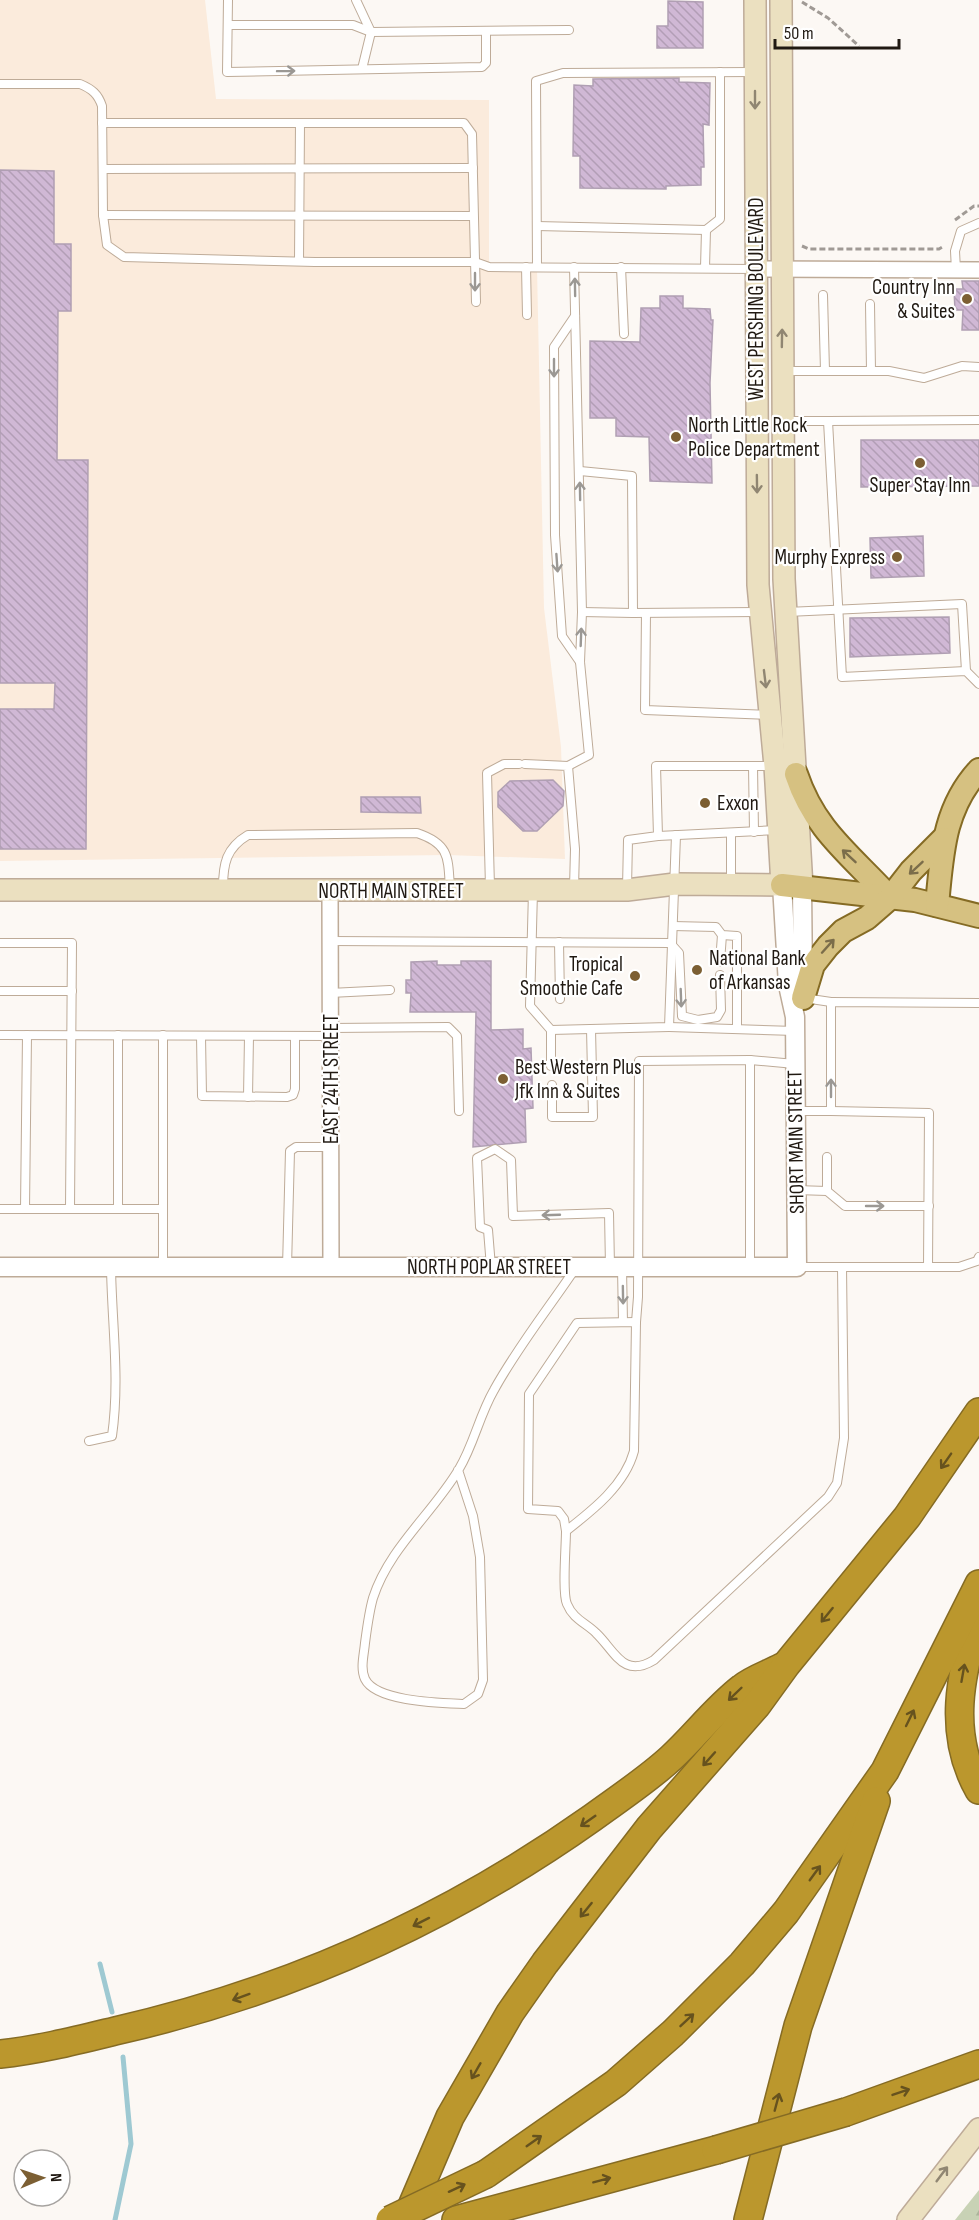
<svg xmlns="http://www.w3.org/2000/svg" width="979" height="2220" viewBox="0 0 979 2220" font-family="'Sofia Sans Condensed',sans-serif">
	<defs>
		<pattern id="forest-firs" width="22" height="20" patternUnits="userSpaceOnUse" patternTransform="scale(1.5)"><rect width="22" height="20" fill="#c8d2b5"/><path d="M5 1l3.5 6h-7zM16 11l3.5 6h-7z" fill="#acb49b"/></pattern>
		<pattern id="building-back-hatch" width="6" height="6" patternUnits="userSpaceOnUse" patternTransform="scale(1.5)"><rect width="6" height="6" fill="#d0b8d5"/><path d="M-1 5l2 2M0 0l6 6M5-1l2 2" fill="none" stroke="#b29eb6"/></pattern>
	</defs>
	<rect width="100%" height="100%" fill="#fcf8f4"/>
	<!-- built -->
	<polygon fill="#fbebdc" points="0,0 205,0 216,99 489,100 489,267 537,267 544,608 561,747 565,859 447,855 0,861"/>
	<!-- forest -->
	<polygon fill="url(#forest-firs)" points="979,2190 979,2220 955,2220"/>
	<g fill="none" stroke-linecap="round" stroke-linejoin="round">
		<!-- stream -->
		<g stroke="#9ec9d2" stroke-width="5">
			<polyline points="100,1964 112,2012"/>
			<polyline points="115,2220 131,2144 123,2057"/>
		</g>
	</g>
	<!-- building -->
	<g fill="url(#building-back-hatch)" stroke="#b09fb3" stroke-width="1.5">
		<polygon points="668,1 703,2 703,48 657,48 657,26 668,26"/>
		<polygon points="679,78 679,82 710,83 709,125 703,124 704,167 701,167 701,185 666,186 666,189 580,188 580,156 573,156 574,85 593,86 593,79"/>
		<polygon points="0,170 54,171 54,244 71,244 71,311 58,311 57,460 88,460 86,849 0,849 0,709 54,709 55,683 0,683"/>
		<polygon points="962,281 979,281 979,330 962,330 963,310 955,310 954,289 963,289"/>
		<polygon points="660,296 683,296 683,308 710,309 711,320 713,320 710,383 712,483 650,481 649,437 616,436 616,418 590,418 590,341 640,342 641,308 660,308"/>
		<polygon points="861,440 979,440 979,486 861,487"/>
		<polygon points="923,536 924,576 871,578 870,538"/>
		<polygon points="949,617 950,653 850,657 850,618"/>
		<polygon points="553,780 564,791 563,806 537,831 523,831 498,807 498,792 510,781"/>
		<polygon points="361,797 420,797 421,813 361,812"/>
		<polygon points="437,961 437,965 461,965 461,961 491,961 491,1030 523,1029 523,1049 531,1048 533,1108 525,1109 526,1142 473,1147 476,1012 410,1012 411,993 406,993 406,980 411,980 411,962"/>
	</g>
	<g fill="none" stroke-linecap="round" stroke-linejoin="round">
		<defs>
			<g id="service">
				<polyline points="228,0 227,72 482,67 486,63 486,32"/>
				<polyline points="356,0 371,32"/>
				<polyline points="228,25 353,25 371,32"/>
				<polyline points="362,69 371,32 569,30"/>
				<path d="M0,84H80C92,89 98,94 102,106L103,215L107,245L124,257L315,262H475L489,267L755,269"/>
				<polyline points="102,123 464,123 472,134 476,302"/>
				<polyline points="103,169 473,168"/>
				<polyline points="103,215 473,216"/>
				<polyline points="537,226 706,230 720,219 720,72"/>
				<polyline points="299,261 300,123"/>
				<polyline points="526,267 527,315"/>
				<polyline points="537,267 536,81 563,73 754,72"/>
				<polyline points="621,267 624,334"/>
				<polyline points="705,268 706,230"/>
				<polyline points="956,270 955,251 961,231 979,223"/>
				<polyline points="823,295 825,371"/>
				<polyline points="870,304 871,371"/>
				<polyline points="575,316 554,347 555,535 562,636 580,662"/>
				<polyline points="785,371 889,371 924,378 962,366 979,367"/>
				<polyline points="979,420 828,421 842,677 966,671 979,684"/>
				<polyline points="784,421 828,421"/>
				<polyline points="580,471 632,476 633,613 758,612"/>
				<polyline points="582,612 633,613"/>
				<polyline points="787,612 962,604 966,671"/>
				<polyline points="646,613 645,710 769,715"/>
				<polyline points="525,764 568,766 575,849 574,888"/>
				<polyline points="568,766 589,755 580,662 582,612 574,267"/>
				<polyline points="753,766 754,832"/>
				<polyline points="658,836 777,830"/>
				<polyline points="731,883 731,833"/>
				<polyline points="490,887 487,773 504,764 519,764"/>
				<path d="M223,888C223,864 226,848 248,835L417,833C450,844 448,858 450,889"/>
				<polyline points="627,888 628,840 658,836 656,766 774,766"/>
				<polyline points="533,891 530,1006 551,1030 669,1027 676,835"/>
				<polyline points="673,926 716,927 722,935 737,936 737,1028"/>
				<polyline points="330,941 670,943 679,953 682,1016 698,1020 717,1017 721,1010 720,975"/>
				<polyline points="559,942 560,999"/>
				<polyline points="0,943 72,943 70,1209"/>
				<polyline points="720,962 722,935"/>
				<polyline points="0,991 72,991"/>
				<polyline points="330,993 390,990"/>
				<polyline points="804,998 831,1002"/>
				<polyline points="669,1027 795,1031"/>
				<polyline points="331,1028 448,1027 457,1036 459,1111"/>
				<polyline points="551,1030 551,1066"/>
				<polyline points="0,1035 331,1036"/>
				<polyline points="118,1035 118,1209"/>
				<polyline points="201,1036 202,1096 287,1097 293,1095 295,1089 295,1036"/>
				<polyline points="750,1060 795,1064"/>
				<polyline points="552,1085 552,1117 593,1117 591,1029"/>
				<polyline points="248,1097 249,1036"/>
				<polyline points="796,1111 831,1111 831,1002 979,1003"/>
				<polyline points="831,1111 929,1113 928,1267"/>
				<polyline points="796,1190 827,1191 827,1157"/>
				<polyline points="827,1191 845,1206 929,1206"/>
				<polyline points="0,1209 163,1209"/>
				<polyline points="25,1209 27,1035"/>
				<polyline points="163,1267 163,1035"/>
				<polyline points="287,1267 290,1151 296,1147 331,1147"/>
				<polyline points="491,1267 488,1230 480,1227 477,1158 495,1149 511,1160 513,1216 609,1213 610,1267"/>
				<polyline points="797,1267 959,1267 977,1261 979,1257"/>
				<polyline points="622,1268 623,1322"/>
				<polyline points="636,1322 638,1297 639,1061 750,1060 750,1267"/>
				<path d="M89,1441L112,1436C120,1380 112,1325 111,1268"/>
				<path d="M458,1470L473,1516L480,1557L483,1680L478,1694L464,1704C442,1703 376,1702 365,1679C360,1668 364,1655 365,1643C367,1628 369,1612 373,1598C389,1548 433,1513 459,1469C474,1444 479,1416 494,1390C517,1348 548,1309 575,1269"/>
				<path d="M566,1531L564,1519L558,1511L528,1509L529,1394L577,1323L636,1322L634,1451C625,1485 593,1510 566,1531C566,1546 562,1593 567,1604C573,1619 586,1623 596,1633C615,1651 623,1679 654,1660L828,1497L837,1483L844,1438L842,1267"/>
			</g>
			<g id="minor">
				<polyline points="755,269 979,270"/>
				<polyline points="330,891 331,1267"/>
			</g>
			<g id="tertiary">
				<polyline points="802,887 803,984"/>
				<polyline points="0,1267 797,1267 795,1017 788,985 782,885"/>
			</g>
			<g id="secondary">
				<polyline points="781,0 784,579 802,887"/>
				<polyline points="0,890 627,890 675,884 782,885 775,766 758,585 755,0"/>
				<polyline points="908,2220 979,2129"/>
			</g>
			<g id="primary">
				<path d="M796,774C815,831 851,855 890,898"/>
				<polyline points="782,885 915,900 979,916"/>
				<path d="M937,905C942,855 943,809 979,770"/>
				<polyline points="803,998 813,965 828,946 843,931 867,918 890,898 911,871 943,839"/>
			</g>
			<g id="motorway">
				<path d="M979,1614C960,1673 947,1734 979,1790"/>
				<path d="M0,2054C39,2050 78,2040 115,2031C287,1992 448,1920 592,1818C618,1799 647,1780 671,1758C695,1736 716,1708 742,1688C753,1679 769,1674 782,1667"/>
				<polyline points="846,2112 979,2064"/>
				<polyline points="486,2174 616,2083 673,2033 742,1964 786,1912 885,1771 979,1584"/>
				<polyline points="406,2220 450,2117 510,2013 545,1963 649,1828 757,1705 786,1665 907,1517 979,1412"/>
				<polyline points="456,2220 716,2150"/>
				<polyline points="748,2220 798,2026 876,1801"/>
			</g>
		</defs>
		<!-- service casing -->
		<use href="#service" stroke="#beab98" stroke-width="10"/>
		<!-- minor casing -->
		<use href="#minor" stroke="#beab98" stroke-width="18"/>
		<!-- tertiary casing -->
		<use href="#tertiary" stroke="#beab98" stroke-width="21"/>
		<!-- secondary casing -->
		<use href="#secondary" stroke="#beab98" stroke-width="24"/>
		<!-- primary casing -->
		<use href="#primary" stroke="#856b24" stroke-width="26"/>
		<!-- motorway casing -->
		<use href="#motorway" stroke="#856b24" stroke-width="30"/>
		<!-- path -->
		<g stroke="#a09a95" stroke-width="3" stroke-dasharray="6 3" stroke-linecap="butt">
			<polyline points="802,2 828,18 859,46"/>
			<polyline points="955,220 974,206 979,206"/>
			<polyline points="802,246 809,249 939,249 944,246"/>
		</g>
		<!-- service -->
		<use href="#service" stroke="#fff" stroke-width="8"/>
		<!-- minor -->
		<use href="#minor" stroke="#fff" stroke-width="15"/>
		<!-- tertiary -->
		<use href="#tertiary" stroke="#fff" stroke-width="18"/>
		<!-- secondary -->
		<use href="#secondary" stroke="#ebe0c0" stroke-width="21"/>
		<!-- primary -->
		<use href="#primary" stroke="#d6c181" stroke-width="22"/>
		<!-- motorway -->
		<use href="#motorway" stroke="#bb972d" stroke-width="27"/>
		<defs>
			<g id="motorway-bridge">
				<polyline points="716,2150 846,2112"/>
				<polyline points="390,2220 486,2174"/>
			</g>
		</defs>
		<!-- motorway-bridge casing -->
		<use href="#motorway-bridge" stroke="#856b24" stroke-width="30" stroke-linecap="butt"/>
		<!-- motorway-bridge -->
		<use href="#motorway-bridge" stroke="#bb972d" stroke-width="27"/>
	</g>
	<!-- one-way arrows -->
	<defs><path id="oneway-shaft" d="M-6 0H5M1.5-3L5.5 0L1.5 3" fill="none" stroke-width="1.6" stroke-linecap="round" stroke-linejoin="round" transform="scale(1.5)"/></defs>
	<g stroke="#9b9894">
		<use href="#oneway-shaft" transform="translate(286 71) rotate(-1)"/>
		<use href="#oneway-shaft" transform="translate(475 282) rotate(90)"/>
		<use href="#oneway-shaft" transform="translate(575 287) rotate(-91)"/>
		<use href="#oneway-shaft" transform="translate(554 368) rotate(90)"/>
		<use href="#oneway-shaft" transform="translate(580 491) rotate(-91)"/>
		<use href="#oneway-shaft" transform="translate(557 563) rotate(86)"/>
		<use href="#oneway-shaft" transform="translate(581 637) rotate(-88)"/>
		<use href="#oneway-shaft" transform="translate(681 998) rotate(88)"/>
		<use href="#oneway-shaft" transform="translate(831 1088) rotate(-90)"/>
		<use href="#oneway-shaft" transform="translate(875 1206)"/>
		<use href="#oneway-shaft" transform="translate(551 1215) rotate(178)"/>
		<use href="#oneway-shaft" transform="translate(623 1295) rotate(89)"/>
	</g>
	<g stroke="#908672">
		<use href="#oneway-shaft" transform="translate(755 100) rotate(90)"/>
		<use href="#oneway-shaft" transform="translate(782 338) rotate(-89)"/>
		<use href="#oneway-shaft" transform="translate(757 484) rotate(89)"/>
		<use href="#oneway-shaft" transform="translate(765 679) rotate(83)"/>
		<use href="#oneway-shaft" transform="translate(942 2174) rotate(-53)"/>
	</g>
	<g stroke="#7b6d4a">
		<use href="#oneway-shaft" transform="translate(849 856) rotate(-137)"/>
		<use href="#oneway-shaft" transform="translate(916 868) rotate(137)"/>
		<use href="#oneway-shaft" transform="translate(828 946) rotate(-48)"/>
	</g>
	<g stroke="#66521e">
		<use href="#oneway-shaft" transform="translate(946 1461) rotate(125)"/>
		<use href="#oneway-shaft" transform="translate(827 1615) rotate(129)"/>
		<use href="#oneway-shaft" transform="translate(963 1673) rotate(-80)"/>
		<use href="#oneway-shaft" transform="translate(735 1694) rotate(136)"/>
		<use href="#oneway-shaft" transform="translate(910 1718) rotate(-64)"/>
		<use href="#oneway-shaft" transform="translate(709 1759) rotate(132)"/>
		<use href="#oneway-shaft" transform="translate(588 1821) rotate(145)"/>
		<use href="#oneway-shaft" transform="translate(815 1873) rotate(-54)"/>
		<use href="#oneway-shaft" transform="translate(586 1910) rotate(129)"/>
		<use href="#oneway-shaft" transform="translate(421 1922) rotate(153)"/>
		<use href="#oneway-shaft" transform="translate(241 1997) rotate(160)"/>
		<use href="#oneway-shaft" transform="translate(687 2020) rotate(-43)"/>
		<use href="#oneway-shaft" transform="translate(476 2071) rotate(120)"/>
		<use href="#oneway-shaft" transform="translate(901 2092) rotate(-19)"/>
		<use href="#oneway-shaft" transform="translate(777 2102) rotate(-75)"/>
		<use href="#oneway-shaft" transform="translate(534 2141) rotate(-35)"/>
		<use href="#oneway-shaft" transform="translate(602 2180) rotate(-15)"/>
		<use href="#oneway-shaft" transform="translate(457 2188) rotate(-25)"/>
	</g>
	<!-- markers -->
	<g fill="#7c5f33" stroke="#fff" stroke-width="2">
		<circle cx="967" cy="299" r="6"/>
		<circle cx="676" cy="437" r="6"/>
		<circle cx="920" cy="463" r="6"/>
		<circle cx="897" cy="557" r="6"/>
		<circle cx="705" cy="803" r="6"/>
		<circle cx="697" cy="970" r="6"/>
		<circle cx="635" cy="976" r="6"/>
		<circle cx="503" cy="1079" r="6"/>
	</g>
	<g text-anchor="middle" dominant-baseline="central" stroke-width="4.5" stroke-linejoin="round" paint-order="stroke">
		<!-- poi labels -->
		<g font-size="21" fill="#201912" stroke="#fff" text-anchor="start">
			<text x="955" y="287" text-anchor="end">Country Inn<tspan x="955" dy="24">&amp; Suites</tspan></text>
			<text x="688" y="425">North Little Rock<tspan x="688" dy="24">Police Department</tspan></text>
			<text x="920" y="485" text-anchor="middle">Super Stay Inn</text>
			<text x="885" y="557" text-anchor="end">Murphy Express</text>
			<text x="717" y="803">Exxon</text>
			<text x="709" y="958">National Bank<tspan x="709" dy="24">of Arkansas</tspan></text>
			<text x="623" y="964" text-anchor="end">Tropical<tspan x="623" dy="24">Smoothie Cafe</tspan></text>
			<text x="515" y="1067">Best Western Plus<tspan x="515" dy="24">Jfk Inn &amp; Suites</tspan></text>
		</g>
		<!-- street labels -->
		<g font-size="21" fill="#201912" stroke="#fff">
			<text transform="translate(756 299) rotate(-90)">WEST PERSHING BOULEVARD</text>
			<text x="391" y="891">NORTH MAIN STREET</text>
			<text transform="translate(331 1079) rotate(-90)">EAST 24TH STREET</text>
			<text transform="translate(796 1142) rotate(-91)">SHORT MAIN STREET</text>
			<text x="489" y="1267">NORTH POPLAR STREET</text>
		</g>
	</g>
	<!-- north arrow -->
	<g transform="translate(42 2178) rotate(88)"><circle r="28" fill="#ffffff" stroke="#a6a3a0" stroke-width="1.5"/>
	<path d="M0-4.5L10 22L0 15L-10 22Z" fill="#7c5f33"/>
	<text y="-9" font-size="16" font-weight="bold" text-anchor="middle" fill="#201912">N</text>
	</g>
	<!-- scale -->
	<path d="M775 39v9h124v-9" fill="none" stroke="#201912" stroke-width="3"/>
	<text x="784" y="39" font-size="18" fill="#201912" stroke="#ffffff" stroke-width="4.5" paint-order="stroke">50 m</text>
</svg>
